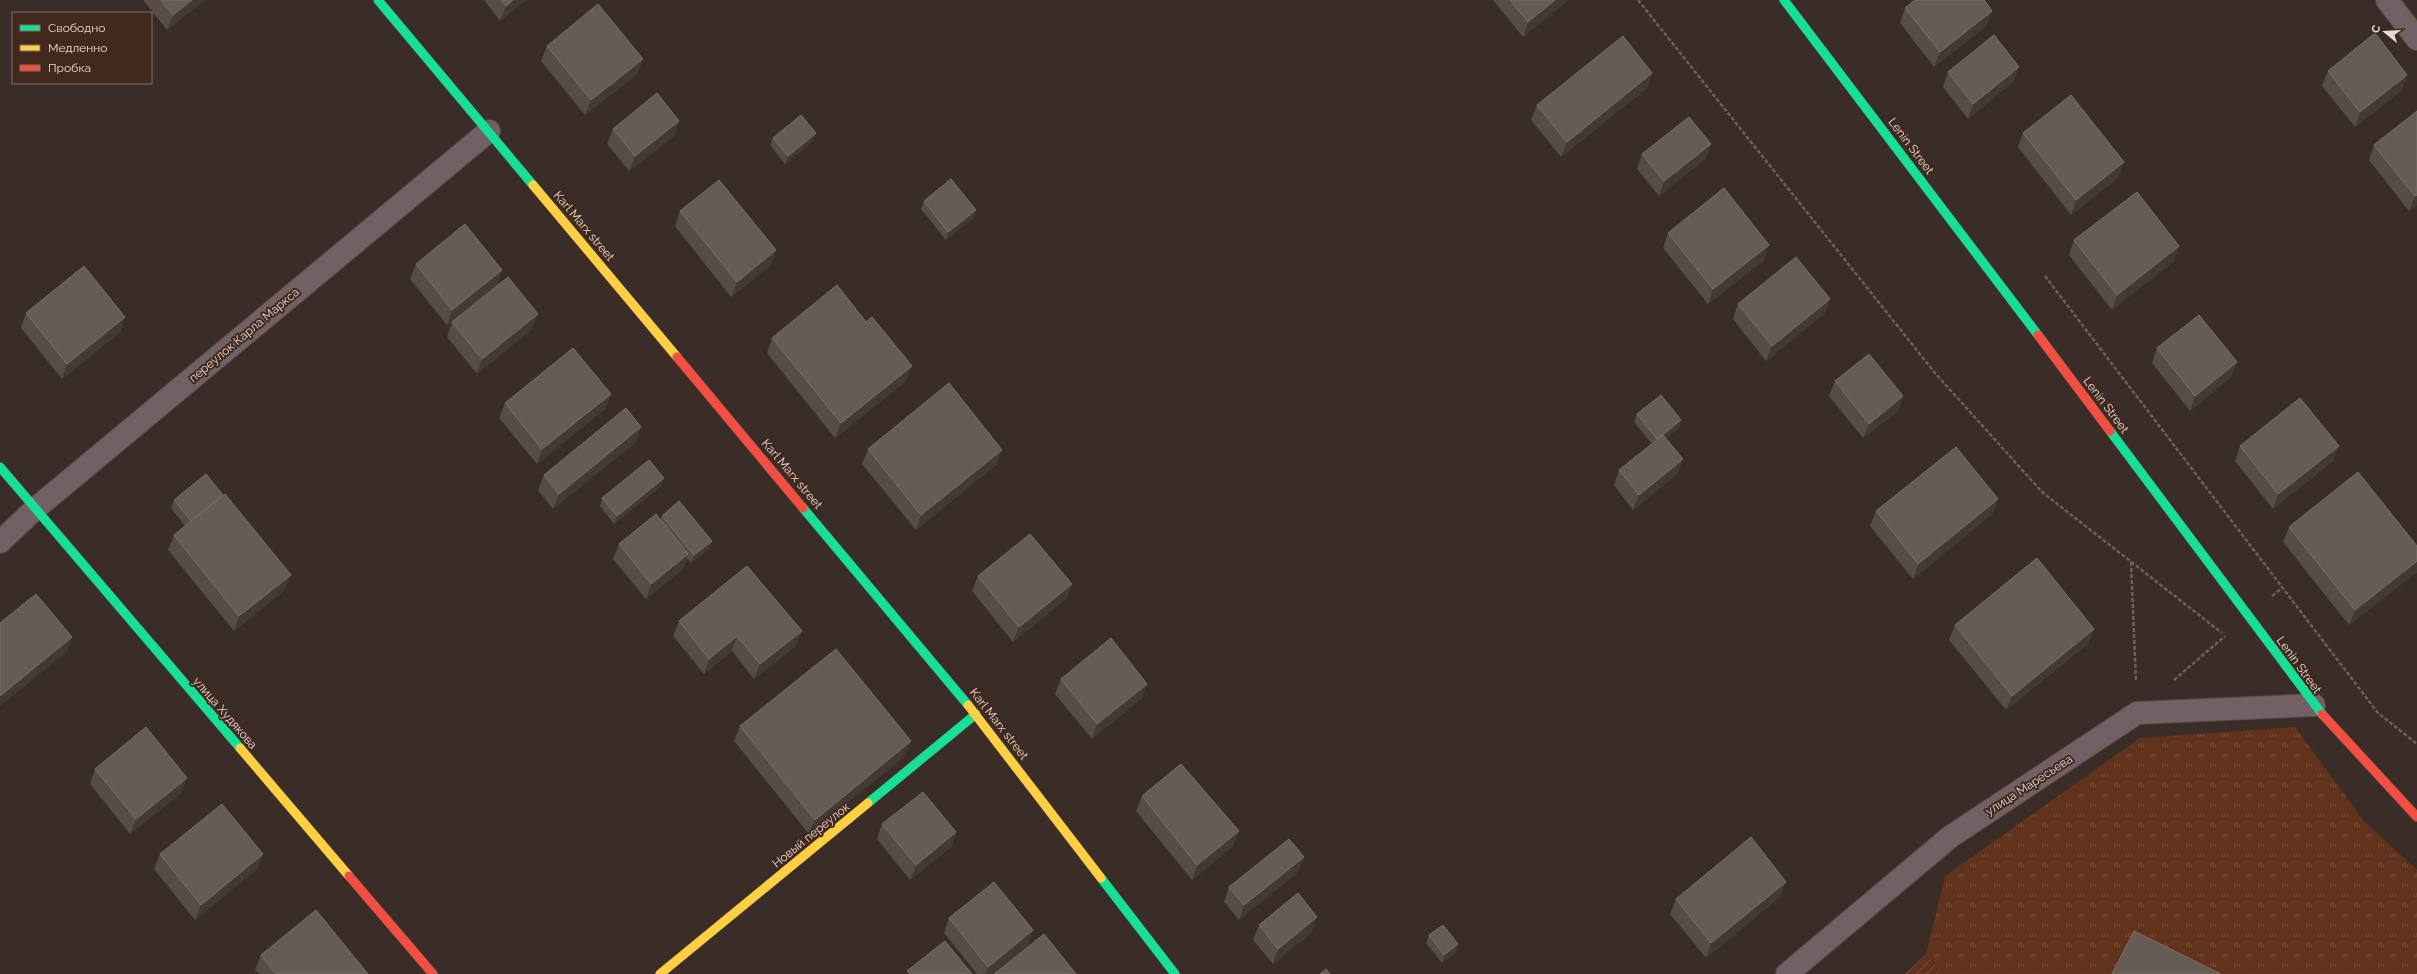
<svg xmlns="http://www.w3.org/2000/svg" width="2417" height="974" viewBox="0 0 2417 974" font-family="Raleway,sans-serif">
	<defs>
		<pattern id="grass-tufts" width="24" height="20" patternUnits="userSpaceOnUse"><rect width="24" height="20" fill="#62331c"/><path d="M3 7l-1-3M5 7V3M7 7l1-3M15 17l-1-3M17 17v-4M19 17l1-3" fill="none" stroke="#79503c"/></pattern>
		<pattern id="garden-furrows" width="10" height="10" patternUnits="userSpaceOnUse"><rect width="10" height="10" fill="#62331c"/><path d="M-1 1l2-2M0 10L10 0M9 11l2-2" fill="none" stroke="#79503c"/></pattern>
	</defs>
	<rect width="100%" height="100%" fill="#3a2c26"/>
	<!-- grass -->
	<polygon fill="url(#grass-tufts)" points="2295,727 2364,821 2417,870 2417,974 1944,974 1926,954 1945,876 2140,738"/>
	<!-- garden -->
	<polygon fill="url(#garden-furrows)" points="1926,954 1944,974 1905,974"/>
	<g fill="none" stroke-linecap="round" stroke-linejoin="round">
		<defs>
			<g id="street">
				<polyline points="2387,0 2417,39"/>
				<polyline points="0,542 35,509 489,131"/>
				<polyline points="1787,974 1950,837 2137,713 2314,705"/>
			</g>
			<g id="fast">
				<polyline points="378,0 533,185"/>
				<polyline points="1784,0 2038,335"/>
				<polyline points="2110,431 2322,714"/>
				<polyline points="0,467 240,748"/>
				<polyline points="803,508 968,705"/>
				<polyline points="868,803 976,714"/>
				<polyline points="1101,878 1175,974"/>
			</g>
			<g id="slow">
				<polyline points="533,185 677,357"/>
				<polyline points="968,705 1101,878"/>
				<polyline points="240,748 349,876"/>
				<polyline points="660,974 868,803"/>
			</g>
			<g id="jam">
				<polyline points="2038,335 2110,431"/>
				<polyline points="677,357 803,508"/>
				<polyline points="2322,714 2417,817"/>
				<polyline points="349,876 433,974"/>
			</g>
		</defs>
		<!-- street casing -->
		<use href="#street" stroke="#544943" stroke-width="24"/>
		<!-- fast casing -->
		<use href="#fast" stroke="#544943" stroke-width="10"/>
		<!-- slow casing -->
		<use href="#slow" stroke="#544943" stroke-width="10"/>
		<!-- jam casing -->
		<use href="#jam" stroke="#544943" stroke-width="10"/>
		<!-- path -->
		<g stroke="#6e5f60" stroke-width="2.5" stroke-dasharray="4 2" stroke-linecap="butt">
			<polyline points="1638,0 1935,373 2042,492 2222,633"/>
			<polyline points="2045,276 2378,713 2417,744"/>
			<polyline points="2131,562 2136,682"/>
			<polyline points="2272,596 2281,589"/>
			<polyline points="2174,680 2225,636"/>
		</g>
		<!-- street -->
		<use href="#street" stroke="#726064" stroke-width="22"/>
		<!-- fast -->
		<use href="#fast" stroke="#16e098" stroke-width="9"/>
		<!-- slow -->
		<use href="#slow" stroke="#ffcf43" stroke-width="9"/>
		<!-- jam -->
		<use href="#jam" stroke="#f24e42" stroke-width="9"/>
	</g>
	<!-- wall -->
	<g fill="#574c46">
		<polygon points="143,0 205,0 167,30"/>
		<polygon points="484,0 526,0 500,21"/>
		<polygon points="1493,0 1568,0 1523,37"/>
		<polygon points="1905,8 1992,11 1986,26 1934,67 1900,23"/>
		<polygon points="547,46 643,59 637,74 585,115 541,61"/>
		<polygon points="2019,67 2013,82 1968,119 1943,87 1948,72"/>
		<polygon points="2328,71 2402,90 2355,127 2322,86"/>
		<polygon points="1652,73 1647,88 1561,157 1531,120 1537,105"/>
		<polygon points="2417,111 2417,205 2409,211 2369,160 2374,145"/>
		<polygon points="679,121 674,136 629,171 607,144 613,129"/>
		<polygon points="2023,133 2119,177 2071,215 2018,147"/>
		<polygon points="773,138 813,141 785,164 770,145"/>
		<polygon points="1711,144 1705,159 1659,196 1637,169 1642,154"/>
		<polygon points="924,201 976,210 973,218 946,240 921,209"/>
		<polygon points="680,211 771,265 731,297 675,226"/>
		<polygon points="1668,233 1764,260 1708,304 1663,248"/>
		<polygon points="2074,240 2179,246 2174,261 2112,310 2069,255"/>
		<polygon points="416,264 502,270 497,285 447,325 410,279"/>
		<polygon points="1830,299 1824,314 1766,361 1733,319 1738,304"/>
		<polygon points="26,313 125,317 120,332 62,379 21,328"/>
		<polygon points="452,322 532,329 477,374 447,337"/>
		<polygon points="772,338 906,381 835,438 767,353"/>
		<polygon points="2157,348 2237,362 2231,377 2190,411 2152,363"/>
		<polygon points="1835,381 1903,396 1898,411 1863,438 1829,396"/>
		<polygon points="611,394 605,409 537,464 499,418 505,403"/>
		<polygon points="1637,414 1679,428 1666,438 1683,459 1677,474 1633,510 1614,485 1619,470 1652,444 1634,422"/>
		<polygon points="641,427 636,442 553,509 538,490 544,475"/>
		<polygon points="2240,446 2339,446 2333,461 2273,509 2235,461"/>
		<polygon points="868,449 997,464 916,530 862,464"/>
		<polygon points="661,486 614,524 600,506 602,498"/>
		<polygon points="1998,499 1992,514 1913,579 1870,526 1876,511"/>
		<polygon points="174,500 285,590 234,631 168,550 174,535 185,526 171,508"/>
		<polygon points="662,516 712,541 709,549 691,563 687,558 683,569 646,599 613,559 619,544 661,519"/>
		<polygon points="2289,527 2417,546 2417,572 2349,625 2283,542"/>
		<polygon points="978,576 1072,584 1066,599 1013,642 972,591"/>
		<polygon points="679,621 796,646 754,679 732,651 704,674 673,636"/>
		<polygon points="1955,625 2094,629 2088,644 2006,710 1949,640"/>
		<polygon points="1061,679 1147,684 1142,698 1092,739 1055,694"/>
		<polygon points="740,726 905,756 809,834 734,741"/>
		<polygon points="95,769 181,793 130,834 90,784"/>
		<polygon points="1142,796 1233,846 1192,880 1136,811"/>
		<polygon points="882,824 956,832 951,847 910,880 877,839"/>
		<polygon points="160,854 263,854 257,869 195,920 154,869"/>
		<polygon points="1298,872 1239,920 1224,902 1229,887"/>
		<polygon points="1781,896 1706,958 1670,914 1676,899"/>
		<polygon points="949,918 1028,945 992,974 977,974 944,933"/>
		<polygon points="1259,925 1312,932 1273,964 1253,940"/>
		<polygon points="1429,935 1456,952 1442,963 1426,943"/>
		<polygon points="261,955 368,974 259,974 255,970"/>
	</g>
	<!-- shaded-wall -->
	<g fill="#453933">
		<polygon points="192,0 205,0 167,30 173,15"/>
		<polygon points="513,0 526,0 500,21 506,6"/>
		<polygon points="1555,0 1568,0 1523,37 1528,22"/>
		<polygon points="1992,11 1986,26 1934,67 1940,52"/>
		<polygon points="643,59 637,74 585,115 591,100"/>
		<polygon points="2019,67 2013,82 1968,119 1973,104"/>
		<polygon points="1652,73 1647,88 1561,157 1567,142"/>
		<polygon points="2407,75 2402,90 2355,127 2360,112"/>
		<polygon points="679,121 674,136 629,171 635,156"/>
		<polygon points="816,133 813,141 785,164 788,156"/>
		<polygon points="1711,144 1705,159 1659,196 1664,181"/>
		<polygon points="2124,162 2119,177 2071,215 2076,200"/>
		<polygon points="2417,195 2417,205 2409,211 2415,196"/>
		<polygon points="976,210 973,218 946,240 948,232"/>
		<polygon points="1769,245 1764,260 1708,304 1713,289"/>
		<polygon points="2179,246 2174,261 2112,310 2117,295"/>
		<polygon points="776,250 771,265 731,297 737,282"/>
		<polygon points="502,270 497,285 447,325 452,310"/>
		<polygon points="1830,299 1824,314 1766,361 1772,346"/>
		<polygon points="538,314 532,329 477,374 482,359"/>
		<polygon points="125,317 120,332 62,379 67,364"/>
		<polygon points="2237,362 2231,377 2190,411 2195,396"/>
		<polygon points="912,366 906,381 835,438 841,423"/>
		<polygon points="611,394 605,409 537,464 542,449"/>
		<polygon points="1903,396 1898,411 1863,438 1869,424"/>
		<polygon points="1681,420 1679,428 1655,447 1658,440"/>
		<polygon points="641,427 636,442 553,509 559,494"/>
		<polygon points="2339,446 2333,461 2273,509 2278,494"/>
		<polygon points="1002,450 997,464 916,530 921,515"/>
		<polygon points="1683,459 1677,474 1633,510 1639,495"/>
		<polygon points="664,478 661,486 614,524 617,516"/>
		<polygon points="1998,499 1992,514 1913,579 1918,564"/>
		<polygon points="712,541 709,549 691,563 694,555"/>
		<polygon points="688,554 683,569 646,599 651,584"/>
		<polygon points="2417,561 2417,572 2349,625 2355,610"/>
		<polygon points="291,575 285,590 234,631 239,616"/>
		<polygon points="1072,584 1066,599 1013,642 1019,627"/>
		<polygon points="2094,629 2088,644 2006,710 2012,696"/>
		<polygon points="802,631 796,646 754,679 760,664"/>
		<polygon points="737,636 732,651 704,674 709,659"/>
		<polygon points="72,637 67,652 0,706 0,696"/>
		<polygon points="1147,684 1142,698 1092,739 1097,724"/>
		<polygon points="911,741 905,756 809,834 815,820"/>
		<polygon points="187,778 181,793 130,834 136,819"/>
		<polygon points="1239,831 1233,846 1192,880 1197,865"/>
		<polygon points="956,832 951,847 910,880 916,865"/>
		<polygon points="263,854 257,869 195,920 201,905"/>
		<polygon points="1304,857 1298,872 1239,920 1244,905"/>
		<polygon points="1786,882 1781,896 1706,958 1711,943"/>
		<polygon points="1317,917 1312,932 1273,964 1278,949"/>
		<polygon points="1033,930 1028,945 992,974 985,974 988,967"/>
		<polygon points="1458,944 1456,952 1442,963 1444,955"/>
	</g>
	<!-- building -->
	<g fill="#675b55" stroke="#7b6f68">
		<polygon points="161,0 192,0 173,15"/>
		<polygon points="501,0 513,0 506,6"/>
		<polygon points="1510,0 1555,0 1528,22"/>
		<polygon points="1915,0 1984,0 1992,11 1940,52 1905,8"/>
		<polygon points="598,4 643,59 591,100 547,46"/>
		<polygon points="2375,33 2407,75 2360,112 2328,71"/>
		<polygon points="1994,35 2019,67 1973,104 1948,72"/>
		<polygon points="1623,36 1652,73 1567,142 1537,105"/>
		<polygon points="657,93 679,121 635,156 613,129"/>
		<polygon points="2071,95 2124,162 2076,200 2023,133"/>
		<polygon points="2417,111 2417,195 2415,196 2374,145"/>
		<polygon points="801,115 816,133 788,156 773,138"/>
		<polygon points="1689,117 1711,144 1664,181 1642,154"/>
		<polygon points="951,179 976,210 948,232 924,201"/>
		<polygon points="719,180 776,250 737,282 680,211"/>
		<polygon points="1724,188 1769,245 1713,289 1668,233"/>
		<polygon points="2137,192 2179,246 2117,295 2074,240"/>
		<polygon points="465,224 502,270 452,310 416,264"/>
		<polygon points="1796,257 1830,299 1772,346 1738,304"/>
		<polygon points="84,266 125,317 67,364 26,313"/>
		<polygon points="508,277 538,314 482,359 452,322"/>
		<polygon points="837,285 866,322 872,317 912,366 841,423 772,338"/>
		<polygon points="2199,315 2237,362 2195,396 2157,348"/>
		<polygon points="573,348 611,394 542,449 505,403"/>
		<polygon points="1869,354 1903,396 1869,424 1835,381"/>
		<polygon points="949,383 1002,450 921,515 868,449"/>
		<polygon points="1661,395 1681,420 1657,439 1637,414"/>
		<polygon points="2300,398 2339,446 2278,494 2240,446"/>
		<polygon points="626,408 641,427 559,494 544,475"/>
		<polygon points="1663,435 1683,459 1639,495 1619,470"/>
		<polygon points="1956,447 1998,499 1918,564 1876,511"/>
		<polygon points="649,460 664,478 617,516 602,498"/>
		<polygon points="2358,472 2417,546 2417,561 2355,610 2289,527"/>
		<polygon points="206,474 223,495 191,521 174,500"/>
		<polygon points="225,494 291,575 239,616 174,535"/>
		<polygon points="679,501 712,541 694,555 662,516"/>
		<polygon points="656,514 688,554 651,584 619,544"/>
		<polygon points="1030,534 1072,584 1019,627 978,576"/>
		<polygon points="2037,558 2094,629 2012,696 1955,625"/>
		<polygon points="747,566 802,631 760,664 737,636 709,659 679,621"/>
		<polygon points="36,594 72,637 0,696 0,623"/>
		<polygon points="1111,638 1147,684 1097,724 1061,679"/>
		<polygon points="836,649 911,741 815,820 740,726"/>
		<polygon points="146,727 187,778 136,819 95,769"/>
		<polygon points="1181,764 1239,831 1197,865 1142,796"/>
		<polygon points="923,792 956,832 916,865 882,824"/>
		<polygon points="222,804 263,854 201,905 160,854"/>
		<polygon points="1751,837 1786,882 1711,943 1676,899"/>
		<polygon points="1289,839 1304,857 1244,905 1229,887"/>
		<polygon points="994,882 1033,930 988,967 949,918"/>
		<polygon points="1298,893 1317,917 1278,949 1259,925"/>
		<polygon points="316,910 368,974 276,974 261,955"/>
		<polygon points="1443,925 1458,944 1444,955 1429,935"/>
		<polygon points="2134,931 2221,974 2112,974"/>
		<polygon points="1044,934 1076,974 994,974"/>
		<polygon points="945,941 972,974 910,974 907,971"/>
		<polygon points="1326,969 1330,974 1320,974"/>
	</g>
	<g text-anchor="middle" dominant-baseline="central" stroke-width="4" stroke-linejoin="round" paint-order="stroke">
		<!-- street labels -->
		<g font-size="12" fill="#ead9d2" stroke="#42291e">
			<text transform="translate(1911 146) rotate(53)">Lenin Street</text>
			<text transform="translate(584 226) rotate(50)">Karl Marx street</text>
			<text transform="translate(244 335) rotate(-40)">переулок Карла Маркса</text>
			<text transform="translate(2106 405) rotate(53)">Lenin Street</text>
			<text transform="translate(792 474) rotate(50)">Karl Marx street</text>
			<text transform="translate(2299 665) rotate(54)">Lenin Street</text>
			<text transform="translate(225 713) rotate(49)">улица Худякова</text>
			<text transform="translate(999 724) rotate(52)">Karl Marx street</text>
			<text transform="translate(2029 785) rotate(-33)">улица Маресьева</text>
			<text transform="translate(811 835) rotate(-39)">Новый переулок</text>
		</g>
	</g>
	<!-- legend -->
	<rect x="12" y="12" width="140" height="72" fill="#42291e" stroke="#856f66"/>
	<rect x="20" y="25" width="20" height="6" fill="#16e098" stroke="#856f66"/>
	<text x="48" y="32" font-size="12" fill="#ead9d2">Свободно</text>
	<rect x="20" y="45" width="20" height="6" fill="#ffcf43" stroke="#856f66"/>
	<text x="48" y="52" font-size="12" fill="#ead9d2">Медленно</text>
	<rect x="20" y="65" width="20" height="6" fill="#f24e42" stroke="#856f66"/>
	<text x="48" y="72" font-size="12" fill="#ead9d2">Пробка</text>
	<!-- north arrow -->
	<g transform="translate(2385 32) rotate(288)" stroke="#42291e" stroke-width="3" paint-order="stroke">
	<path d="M0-3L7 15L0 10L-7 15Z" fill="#ead9d2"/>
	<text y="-6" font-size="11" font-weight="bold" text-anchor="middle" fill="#ead9d2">С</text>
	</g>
</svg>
